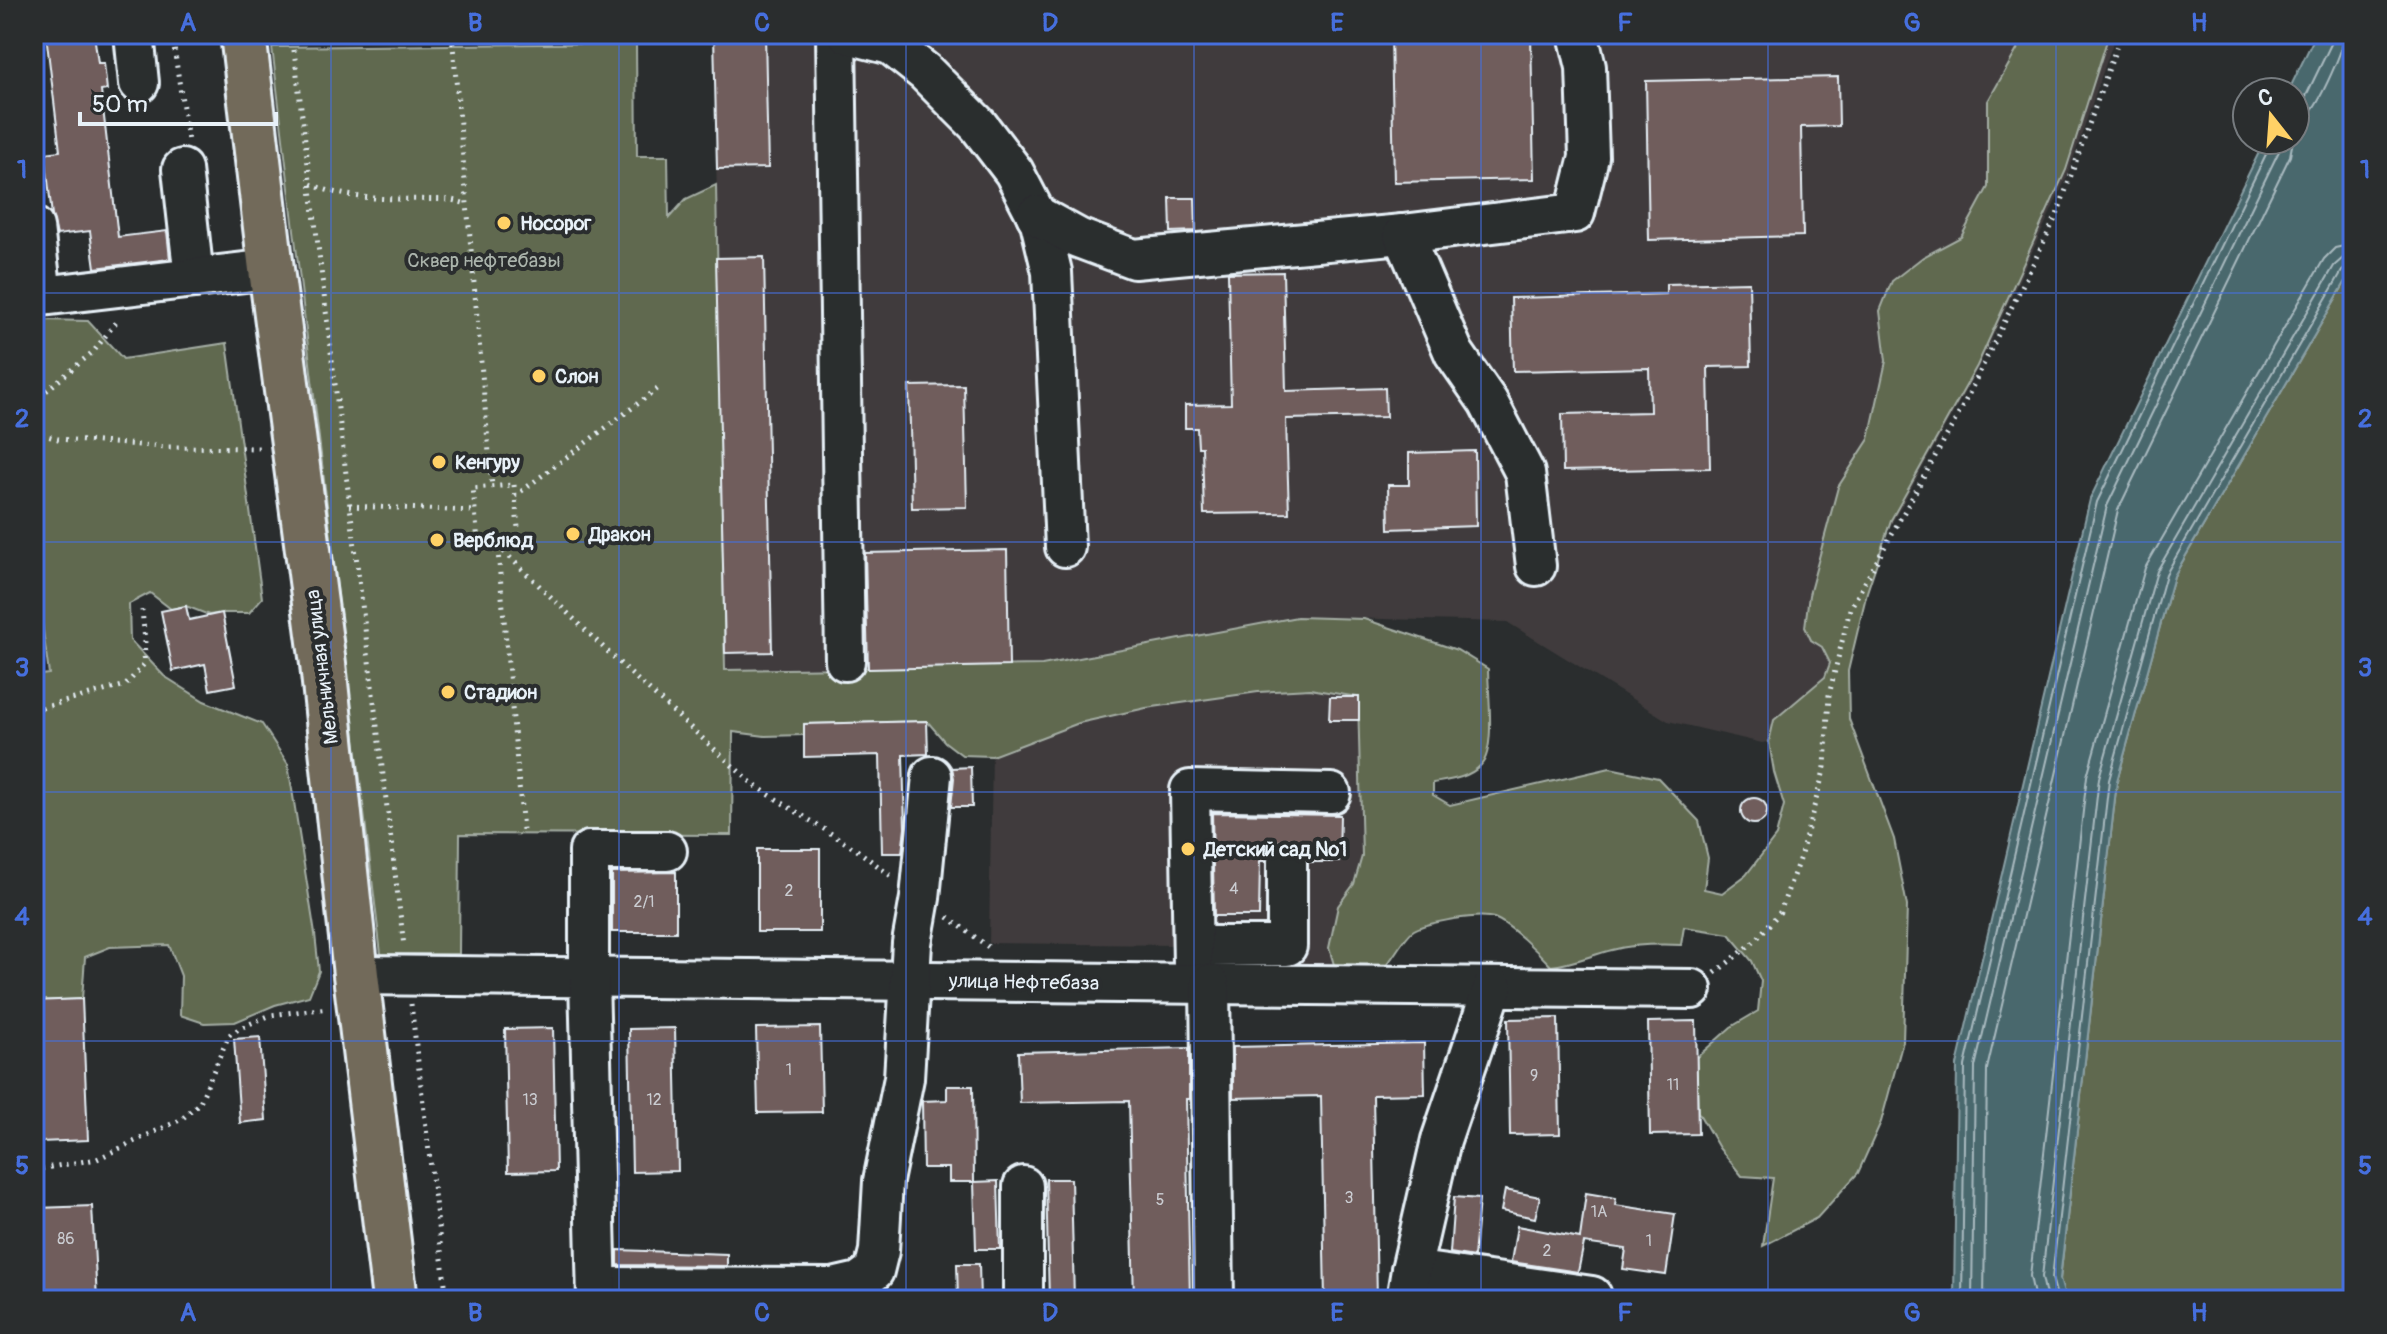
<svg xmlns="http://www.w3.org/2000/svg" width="2387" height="1334" viewBox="0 0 2387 1334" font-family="Pangolin,sans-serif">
	<rect width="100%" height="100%" fill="#2a2d2e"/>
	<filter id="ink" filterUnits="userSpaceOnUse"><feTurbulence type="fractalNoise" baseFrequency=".0125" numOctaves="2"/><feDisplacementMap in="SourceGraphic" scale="16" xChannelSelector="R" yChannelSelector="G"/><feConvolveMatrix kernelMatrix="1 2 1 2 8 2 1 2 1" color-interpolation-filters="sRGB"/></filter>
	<g filter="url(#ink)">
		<!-- built -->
		<g fill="#3f3b3c">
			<polygon points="714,34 2116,34 2067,177 1978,368 1853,593 1838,627 1812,734 1762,743 1668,721 1507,622 1298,617 1042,665 725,670"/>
			<polygon points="1387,664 1384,968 1174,966 1173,945 989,943 993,689"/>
		</g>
		<!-- green -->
		<g fill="#606950" stroke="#a4ada4" stroke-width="2">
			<path d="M2026,34H2109L2066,170L1977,366L1891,520L1867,592L1848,671L1849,719L1894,839L1907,906L1903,1041L1881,1122L1858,1173L1817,1218L1763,1246L1773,1178L1742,1176L1719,1148L1698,1112L1696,1058L1731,1027L1758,1011L1761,981L1752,961L1729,934L1684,927L1681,945C1658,944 1635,944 1612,950C1591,955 1573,964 1551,966C1539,953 1510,924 1494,918C1479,913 1428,922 1414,930C1405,935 1393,959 1384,968H1335L1329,948L1338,906L1354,884L1362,856L1358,697L1310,689L1258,692L1146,708L1079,723L992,756L962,755L945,742L927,721L804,724V735L765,736L733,732L732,835L460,834L459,954H381L272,47L636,43L637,156H668L669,218L686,199L716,185L725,670L1042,665L1297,617L1364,619L1457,650L1488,669C1488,691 1496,750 1481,765C1469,778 1450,780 1433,783V795L1450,805L1610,768L1658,778L1699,821L1708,858L1704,889L1722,893L1746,875L1776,836L1784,805L1774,772L1769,742L1774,720L1825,677L1830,663L1822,647L1811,640L1805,627L1809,595L1838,487L1869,439L1886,361L1880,311L1892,281L1923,257L1961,237L1988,187V101Z"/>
			<polygon points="2353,269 2353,1300 2066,1300 2060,1280 2117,781 2174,576"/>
			<polygon points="41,320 88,321 123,359 227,343 262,598 249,613 222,613 209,615 186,606 171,609 150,593 129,604 130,640 164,676 204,701 262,724 288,764 315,934 319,971 309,996 275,1005 235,1022 204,1023 180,1015 181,976 169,945 110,947 85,957 82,999 34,1001 34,676 49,674 39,601 34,601 34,322"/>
		</g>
		<!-- water -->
		<polygon fill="#4a686d" stroke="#899fa5" stroke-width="2" points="2316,34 2353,34 2353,269 2174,576 2117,781 2060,1279 2066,1300 1954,1300 1957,1065 2090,499 2265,140 2295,140 2295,92 2288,92"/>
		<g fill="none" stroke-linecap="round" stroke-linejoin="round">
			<!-- shore -->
			<g stroke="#a9bac0" stroke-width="2">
				<polyline points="2295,108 2304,100 2331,44 2333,34"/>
				<path d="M2295,121C2301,118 2307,116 2311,111C2321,99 2344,49 2345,34"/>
				<polyline points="1962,1300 1965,1066 2097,502 2270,146 2271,140"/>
				<polyline points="1972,1300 1975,1067 2107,506 2279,151 2281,140"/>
				<polyline points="1984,1300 1987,1069 2118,510 2290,156 2293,140"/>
				<polyline points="2035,1300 2030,1276 2087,776 2145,568 2324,259 2335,248 2353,244"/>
				<polyline points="2047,1300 2042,1277 2099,778 2157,571 2334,266 2343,258 2353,257"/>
				<polyline points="2058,1300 2052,1278 2109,780 2166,574 2342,271 2347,267 2353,267"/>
			</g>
		</g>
		<!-- building -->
		<g fill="#705d5c" stroke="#e8f1f8" stroke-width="2">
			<polygon points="46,34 94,34 98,63 104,63 107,90 101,91 118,237 167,231 170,259 95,268 90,231 57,235 52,216 45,153 60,151"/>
			<polygon points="714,34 765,34 768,168 717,169"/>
			<polygon points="1391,34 1531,34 1534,179 1394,182"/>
			<polygon points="1838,77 1839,126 1801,127 1803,236 1649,240 1646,81"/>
			<polygon points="1170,198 1195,198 1196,231 1171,232"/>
			<polygon points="764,257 772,652 725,653 716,258"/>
			<polygon points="1283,272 1286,391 1385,388 1386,417 1286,419 1289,513 1204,514 1202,447 1198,447 1197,428 1185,428 1185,405 1231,404 1228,273"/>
			<polygon points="1749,282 1751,366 1708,367 1710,468 1563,471 1562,414 1650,412 1649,368 1513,371 1511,298 1666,294 1666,284"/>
			<polygon points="964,385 967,507 912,508 909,386"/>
			<polygon points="1475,451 1476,526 1389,529 1388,485 1409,485 1409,453"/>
			<polygon points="1007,550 1009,666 868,669 865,553"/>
			<polygon points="186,606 189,620 222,613 236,685 210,690 205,664 173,671 161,611"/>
			<polygon points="1330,697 1359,697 1359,720 1329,720"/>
			<polygon points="927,721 928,754 903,755 905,828 902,853 882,853 880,755 804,757 804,724"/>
			<polygon points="971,767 972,807 951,807 954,778 952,768"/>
			<circle cx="1754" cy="811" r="13"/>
			<polygon points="1212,813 1340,815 1339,862 1309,862 1306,851 1299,842 1288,839 1277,842 1268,849 1265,861 1260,861 1259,916 1214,916"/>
			<rect x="757" y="849" width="63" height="83"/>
			<polygon points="676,872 676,932 612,932 612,873"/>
			<polygon points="82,999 88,1140 40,1142 34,1001"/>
			<polygon points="1558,1018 1560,1134 1510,1135 1508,1019"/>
			<polygon points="1696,1021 1698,1134 1650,1135 1648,1022"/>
			<polygon points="820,1027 822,1112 758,1113 756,1028"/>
			<polygon points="553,1028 556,1171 508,1172 505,1029"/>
			<polygon points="675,1028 678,1171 632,1172 629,1029"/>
			<polygon points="260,1037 266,1120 240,1123 234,1039"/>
			<polygon points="1424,1043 1425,1094 1373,1095 1377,1300 1325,1300 1321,1096 1233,1098 1233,1047"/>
			<polygon points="1189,1048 1189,1099 1186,1099 1190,1300 1134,1300 1129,1101 1020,1103 1018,1052"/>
			<polygon points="947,1086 973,1086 974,1182 949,1182 949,1168 923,1168 922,1101 947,1100"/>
			<polygon points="1046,1179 1071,1179 1074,1300 1049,1300"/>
			<polygon points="998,1181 1000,1249 976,1249 974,1182"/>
			<polygon points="1505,1190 1540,1197 1535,1218 1501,1211"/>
			<polygon points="1586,1193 1616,1198 1615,1205 1675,1214 1666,1275 1623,1269 1626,1249 1584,1243 1578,1272 1511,1262 1517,1226 1580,1238"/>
			<polygon points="1454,1197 1479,1199 1474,1257 1450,1253"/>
			<polygon points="92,1206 97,1300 42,1300 38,1208"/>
			<polygon points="618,1250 727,1254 727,1266 618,1265"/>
			<polygon points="957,1264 979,1264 980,1300 958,1300"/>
		</g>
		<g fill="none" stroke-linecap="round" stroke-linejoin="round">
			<defs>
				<g id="minor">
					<polyline points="134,34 139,83"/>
					<polyline points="836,34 845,661"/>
					<polyline points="848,34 891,45 925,72 978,125 1014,172 1040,222 1052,272 1065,547"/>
					<polyline points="182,169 194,278"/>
					<polyline points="1036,215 1078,238 1134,259 1403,234"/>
					<polyline points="34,227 42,296 271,269"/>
					<polyline points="1536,566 1525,473 1488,402 1454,353 1403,234 1575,213 1589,157 1586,67 1578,34"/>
					<polyline points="1193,946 1287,946 1287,861"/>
					<polyline points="1193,966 1190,790 1331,793"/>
					<polyline points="356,975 1692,989"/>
					<polyline points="1210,984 1214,1300"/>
					<polyline points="1023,1186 1023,1300"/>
					<polyline points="1411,1270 1592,1296 1591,1300"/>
					<polyline points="597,1287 833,1288 859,1282 874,1271 879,1251 883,1181 904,1078 912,943 920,898 932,776"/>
					<polyline points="597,1300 589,977 589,851 667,851"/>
					<polyline points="1406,1300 1411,1270 1441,1140 1493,987"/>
				</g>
				<polyline id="major" points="243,34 271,269 323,664 356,975 395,1300"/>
			</defs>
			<!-- minor casing -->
			<use href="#minor" stroke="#e8f1f8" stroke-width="44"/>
			<!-- major casing -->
			<use href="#major" stroke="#e8f1f8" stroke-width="50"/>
			<!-- path -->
			<g stroke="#e8f1f8" stroke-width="5" stroke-dasharray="2 6" stroke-linecap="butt">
				<polyline points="172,34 188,141"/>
				<polyline points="292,34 404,946"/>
				<polyline points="452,34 492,487"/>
				<path d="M311,184C350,203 408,198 452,200L467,204"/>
				<polyline points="34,401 94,351 116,322 116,317"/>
				<polyline points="34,432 58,439 167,447 262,448"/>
				<polygon points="514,485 519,539 478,542 473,488"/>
				<polyline points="515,496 660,387"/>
				<polyline points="349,506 475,511"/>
				<polyline points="497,541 523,830"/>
				<polyline points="498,546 629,672 754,785 857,850 891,876"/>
				<polyline points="34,710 126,685 144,664 145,641 142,610"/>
				<polyline points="948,917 991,949"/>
				<polyline points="1715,973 1754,942 1780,912 1801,854 1825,767 1829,695 1850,609 1961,410 2057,215 2121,34"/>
				<polyline points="411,1004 447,1300"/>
				<polyline points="34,1170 97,1159 182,1119 200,1102 229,1035 242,1027 271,1015 328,1008"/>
			</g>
			<!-- minor -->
			<use href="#minor" stroke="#2a2d2e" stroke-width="38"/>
			<!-- major -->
			<use href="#major" stroke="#726b5a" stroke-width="44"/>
		</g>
	</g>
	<!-- grid -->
	<path fill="none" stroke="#466fde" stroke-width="2" stroke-opacity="0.55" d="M331,34V1300M619,34V1300M906,34V1300M1194,34V1300M1481,34V1300M1768,34V1300M2056,34V1300M34,293H2353M34,542H2353M34,792H2353M34,1041H2353"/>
	<!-- markers -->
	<g fill="#ffd166" stroke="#2a2d2e" stroke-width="3">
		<circle cx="504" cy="223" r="8"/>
		<circle cx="539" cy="376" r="8"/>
		<circle cx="439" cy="462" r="8"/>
		<circle cx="573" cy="534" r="8"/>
		<circle cx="437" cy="540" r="8"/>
		<circle cx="448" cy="692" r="8"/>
		<circle cx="1188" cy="849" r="8"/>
	</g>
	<g text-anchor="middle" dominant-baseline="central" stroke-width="8" stroke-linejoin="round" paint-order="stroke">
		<!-- number labels -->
		<g font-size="16" fill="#caccd1">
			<text x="1234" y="889">4</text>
			<text x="789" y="891">2</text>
			<text x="644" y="902">2/1</text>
			<text x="789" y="1070">1</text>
			<text x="1534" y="1076">9</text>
			<text x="1673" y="1085">11</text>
			<text x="530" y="1100">13</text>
			<text x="654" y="1100">12</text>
			<text x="1349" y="1198">3</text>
			<text x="1160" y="1200">5</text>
			<text x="1599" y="1212">1А</text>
			<text x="66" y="1239">86</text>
			<text x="1649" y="1241">1</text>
			<text x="1547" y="1251">2</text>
		</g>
		<!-- poi labels -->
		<g font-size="20" font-weight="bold" fill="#e8f1f8" stroke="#2a2d2e" text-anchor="start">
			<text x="520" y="223">Носорог</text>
			<text x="555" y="376">Слон</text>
			<text x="455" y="462">Кенгуру</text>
			<text x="589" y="534">Дракон</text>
			<text x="453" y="540">Верблюд</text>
			<text x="464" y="692">Стадион</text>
			<text x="1204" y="849">Детский сад №1</text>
		</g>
		<!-- park labels -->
		<g font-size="20" fill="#abb4ac" stroke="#2a2d2e">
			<text x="484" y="260">Сквер нефтебазы</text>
		</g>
		<!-- street labels -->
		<g font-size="20" fill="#e8f1f8" stroke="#2a2d2e">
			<text transform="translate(322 667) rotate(-97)">Мельничная улица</text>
			<text transform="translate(1024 982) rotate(1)">улица Нефтебаза</text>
		</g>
	</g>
	<!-- margin -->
	<rect width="2387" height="1334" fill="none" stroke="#2a2d2e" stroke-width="88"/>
	<!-- north arrow -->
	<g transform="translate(2271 116) rotate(343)"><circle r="38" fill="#2a2d2e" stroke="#767b7f" stroke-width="2"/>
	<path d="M0-6L14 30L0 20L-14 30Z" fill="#ffd166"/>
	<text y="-12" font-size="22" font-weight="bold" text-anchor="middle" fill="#e8f1f8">С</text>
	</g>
	<!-- scale -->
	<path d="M80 112v12h196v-12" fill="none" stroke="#e8f1f8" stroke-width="4"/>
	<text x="92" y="112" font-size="24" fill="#e8f1f8" stroke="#2a2d2e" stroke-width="6" paint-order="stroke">50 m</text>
	<rect x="44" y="44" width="2299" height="1246" fill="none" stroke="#466fde" stroke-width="3"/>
	<g font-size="26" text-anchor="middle" font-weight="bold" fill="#466fde">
		<text x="188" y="31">A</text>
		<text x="475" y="31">B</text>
		<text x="762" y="31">C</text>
		<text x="1050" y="31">D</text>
		<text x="1337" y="31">E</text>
		<text x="1625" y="31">F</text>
		<text x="1912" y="31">G</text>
		<text x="2199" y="31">H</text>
		<text x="22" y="178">1</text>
		<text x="2365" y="178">1</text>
		<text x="22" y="427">2</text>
		<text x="2365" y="427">2</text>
		<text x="22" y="676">3</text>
		<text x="2365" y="676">3</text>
		<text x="22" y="925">4</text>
		<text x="2365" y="925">4</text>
		<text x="22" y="1174">5</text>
		<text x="2365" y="1174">5</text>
		<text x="188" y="1321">A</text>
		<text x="475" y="1321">B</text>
		<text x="762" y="1321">C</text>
		<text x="1050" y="1321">D</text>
		<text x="1337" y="1321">E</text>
		<text x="1625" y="1321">F</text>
		<text x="1912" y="1321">G</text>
		<text x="2199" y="1321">H</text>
	</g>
</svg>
